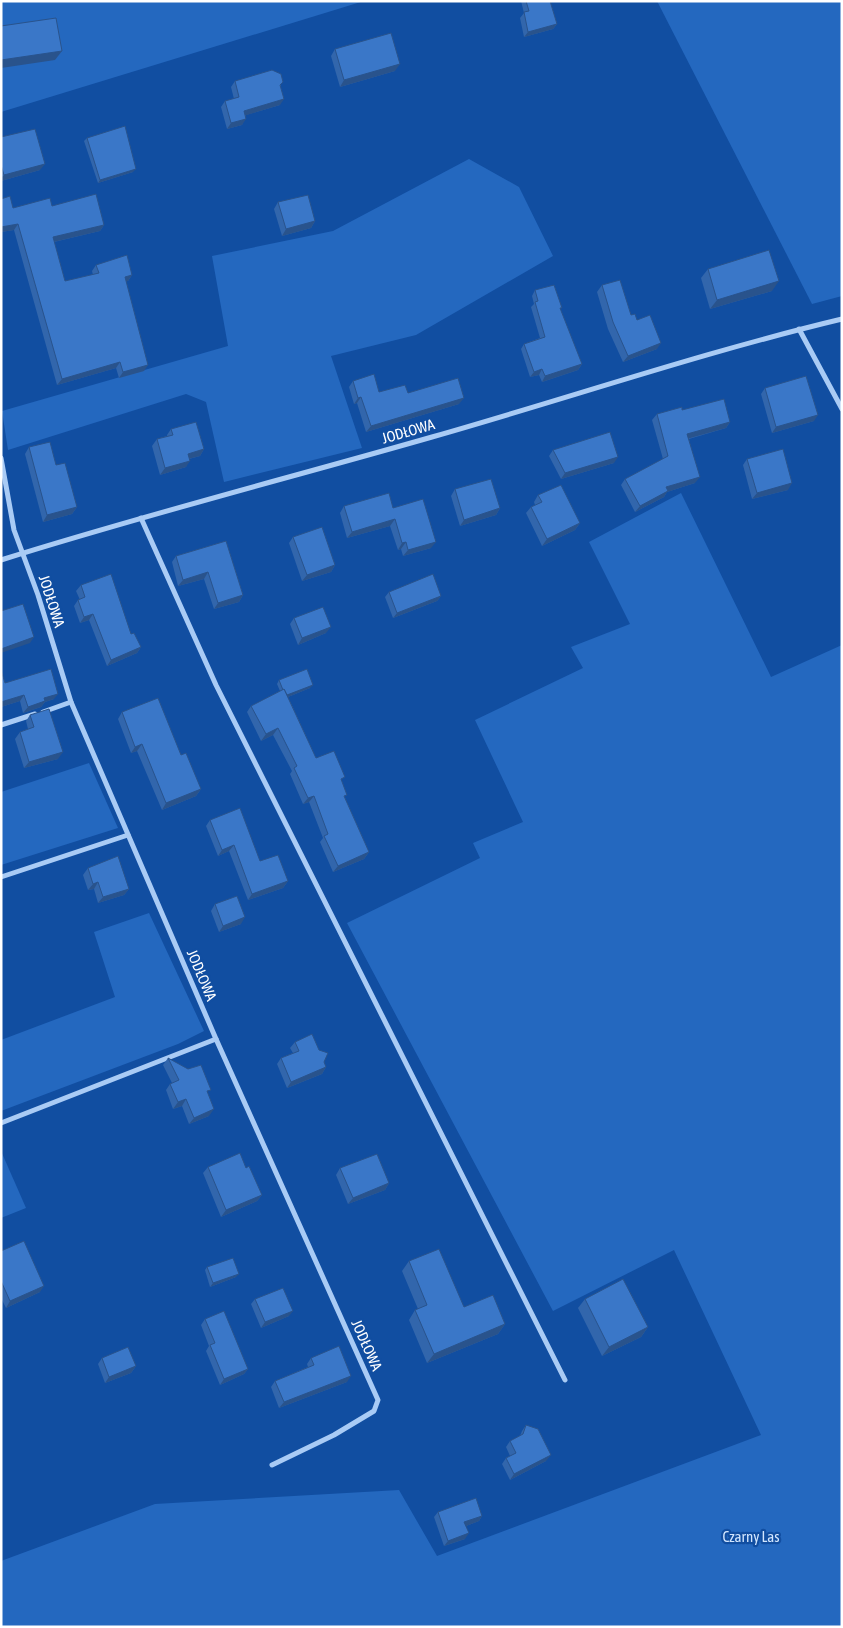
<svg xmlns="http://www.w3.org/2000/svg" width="843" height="1628" viewBox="0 0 843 1628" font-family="'Asap Condensed',sans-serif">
	<rect width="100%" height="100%" fill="#114ea1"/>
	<!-- green -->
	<g fill="#2468bf">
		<polygon points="1,1 364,1 1,112"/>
		<polygon points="657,1 842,1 842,296 812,304"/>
		<polygon points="469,159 519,187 553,256 416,335 331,356 362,448 224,482 206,402 186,394 8,450 2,411 228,346 212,256 333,231"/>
		<polygon points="681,493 771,677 842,645 842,1627 1,1627 1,1561 155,1504 399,1490 437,1556 761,1435 674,1250 553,1311 347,923 480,858 473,843 523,822 475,720 583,668 571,647 630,624 589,542"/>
		<polygon points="89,763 118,828 1,865 1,792"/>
		<polygon points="149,913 204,1031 178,1044 1,1111 1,1040 115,997 94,932"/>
		<polygon points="1,1151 26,1208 1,1218"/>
	</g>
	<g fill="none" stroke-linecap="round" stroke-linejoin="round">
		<!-- minor -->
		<g stroke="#a9cbf5" stroke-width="5">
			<polyline points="799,329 842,409"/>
			<polyline points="1,458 14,530 38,595 71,702 216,1039 378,1400 374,1411 334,1435 272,1465"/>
			<polyline points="141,518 216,685 565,1380"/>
			<path d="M1,560C144,515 289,478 432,437C569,398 704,352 842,319"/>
			<polyline points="43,712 71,702"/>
			<polyline points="1,725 35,714"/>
			<polyline points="1,877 128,835"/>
			<polyline points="1,1123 216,1039"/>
		</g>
	</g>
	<!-- wall -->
	<g fill="#3266ac">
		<polygon points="521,1 550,1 557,24 553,29 524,37 520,18 524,13"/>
		<polygon points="335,49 395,71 340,87 331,56"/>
		<polygon points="235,81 281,85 280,105 246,115 242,125 227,129 221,107 225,101 234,99 231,87"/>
		<polygon points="1,137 40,170 1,181"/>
		<polygon points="87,138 133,172 98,183 84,141"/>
		<polygon points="1,199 13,208 52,206 104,225 100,231 54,242 65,281 93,275 92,271 96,265 132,275 128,281 126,281 144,371 119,378 116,368 57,385 14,230 1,232"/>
		<polygon points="278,202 315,221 311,228 282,236 274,209"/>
		<polygon points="708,269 772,291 710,309 701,278"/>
		<polygon points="602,285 631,315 637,320 657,349 623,362 608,329 597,292"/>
		<polygon points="535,290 560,310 582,364 578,370 542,382 539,375 530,377 521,349 524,344 540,338 531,307 534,304 532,296"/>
		<polygon points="353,381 379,392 408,393 459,404 366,432 357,403 354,404 349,387"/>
		<polygon points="765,388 814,421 772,433 761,394"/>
		<polygon points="682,410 730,422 726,428 689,439 695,483 667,492 664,497 635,512 621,485 625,479 663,459 652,420 657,414"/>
		<polygon points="171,429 204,449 200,456 189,459 186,467 160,475 152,446 157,439 167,436 167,435"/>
		<polygon points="29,447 77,507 72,514 43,522 25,454"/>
		<polygon points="553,450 614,463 561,479 549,456"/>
		<polygon points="747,459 788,490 752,499 743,465"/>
		<polygon points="455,489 500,508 496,515 460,526 451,496"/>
		<polygon points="538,495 580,523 575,530 542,546 526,513 531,507 535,505 534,502"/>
		<polygon points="344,506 393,508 431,548 403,556 401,549 398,550 390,526 347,538 340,513"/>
		<polygon points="293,537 335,565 331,572 302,581 289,543"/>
		<polygon points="226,541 243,595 239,602 214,609 204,579 178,586 172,562 176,556"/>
		<polygon points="81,585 131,634 141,647 137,653 107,666 89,620 80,623 74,606 78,600 80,600 76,591"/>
		<polygon points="389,592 441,596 437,601 393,618 385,597"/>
		<polygon points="294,618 326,633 298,645 290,624"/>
		<polygon points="1,670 5,683 54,699 45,702 41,707 23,713 20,701 1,707"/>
		<polygon points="279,680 310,688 288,697 316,758 342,782 345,798 369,852 364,859 333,872 320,842 323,838 309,802 303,804 290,774 292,771 273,735 261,741 247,712 251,706 280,691 277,684"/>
		<polygon points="122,712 181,755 201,789 196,796 162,810 137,751 131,753 118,719"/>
		<polygon points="30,715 58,759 24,768 15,739 20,732 28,729 26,721"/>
		<polygon points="210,820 260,861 288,881 283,888 248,900 229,851 218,856 206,826"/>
		<polygon points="88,868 129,889 124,895 98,903 94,889 88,890 83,875"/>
		<polygon points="215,904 241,924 219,932 211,911"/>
		<polygon points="295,1042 324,1062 326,1067 322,1074 287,1088 277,1064 281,1058 293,1053 290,1048"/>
		<polygon points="168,1058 208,1094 209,1116 189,1124 182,1106 173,1109 166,1090 170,1084 172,1083 163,1065"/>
		<polygon points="208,1167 246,1168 262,1195 257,1201 221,1217 203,1173"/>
		<polygon points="340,1168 389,1183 385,1190 348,1204 336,1175"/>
		<polygon points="1,1251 40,1292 6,1308 1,1298"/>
		<polygon points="409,1261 464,1307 505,1324 498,1334 427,1363 409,1320 415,1310 418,1309 402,1271"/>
		<polygon points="207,1267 236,1277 210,1287 205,1270"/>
		<polygon points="255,1299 289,1316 261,1328 251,1304"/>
		<polygon points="585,1299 648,1327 641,1337 602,1356 578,1308"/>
		<polygon points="205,1319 248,1369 244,1374 220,1385 206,1351 209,1346 201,1325"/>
		<polygon points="102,1358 136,1366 131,1373 105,1383 98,1364"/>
		<polygon points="311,1358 347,1382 279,1408 271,1387 275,1381 308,1367 307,1364"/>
		<polygon points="526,1425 546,1461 510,1480 502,1464 506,1458 510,1456 506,1447 510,1441 520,1436 522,1431"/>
		<polygon points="438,1512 482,1516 479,1521 466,1526 465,1539 444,1546 434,1517"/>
	</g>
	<!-- shaded-wall -->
	<g fill="#29538c">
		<polygon points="557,24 553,29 524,37 528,32"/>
		<polygon points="62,51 55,60 1,68 1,60"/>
		<polygon points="400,64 395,71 340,87 344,80"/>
		<polygon points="284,99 280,105 240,117 244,111"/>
		<polygon points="246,119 242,125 227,129 231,123"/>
		<polygon points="45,164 40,170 1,181 1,178 4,175"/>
		<polygon points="136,169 133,172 98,183 100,180"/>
		<polygon points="315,221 311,228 282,236 286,229"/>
		<polygon points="18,224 14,230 1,232 1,227"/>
		<polygon points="104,225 100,231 49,243 53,237"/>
		<polygon points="132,275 128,281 121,283 125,277"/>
		<polygon points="779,281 772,291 710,309 717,300"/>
		<polygon points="661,343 657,349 623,362 628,356"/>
		<polygon points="120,362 116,368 57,385 62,379"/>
		<polygon points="582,364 578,370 542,382 545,376"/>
		<polygon points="148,365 144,371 119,378 123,372"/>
		<polygon points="542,369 539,375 530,377 534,372"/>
		<polygon points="361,397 357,403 354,404 358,398"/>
		<polygon points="464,398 459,404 366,432 371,426"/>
		<polygon points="818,415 814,421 772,433 776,427"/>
		<polygon points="730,422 726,428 683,440 687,434"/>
		<polygon points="204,449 200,456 184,460 188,454"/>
		<polygon points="618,457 614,463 561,479 565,473"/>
		<polygon points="190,461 186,467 160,475 165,468"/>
		<polygon points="700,477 695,483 667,492 664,497 635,512 640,506 666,487"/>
		<polygon points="792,483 788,490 752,499 757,493"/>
		<polygon points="77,507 72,514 43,522 47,515"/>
		<polygon points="500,508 496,515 460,526 464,520"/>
		<polygon points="395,519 390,526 347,538 352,532"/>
		<polygon points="580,523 575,530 542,546 547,539"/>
		<polygon points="406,542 401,549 398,550 402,543"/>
		<polygon points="436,542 431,548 403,556 408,550"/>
		<polygon points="335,565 331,572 302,581 307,575"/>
		<polygon points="208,572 204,579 178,586 183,580"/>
		<polygon points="243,595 239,602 214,609 218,603"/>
		<polygon points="441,596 437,601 393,618 397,613"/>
		<polygon points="93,614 89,620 80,623 84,617"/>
		<polygon points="331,627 326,633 298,645 302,638"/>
		<polygon points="34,637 30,643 1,653 1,649"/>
		<polygon points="141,647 137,653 107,666 111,660"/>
		<polygon points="313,685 310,688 283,699 286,695"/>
		<polygon points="58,694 54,699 45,702 41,707 23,713 28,707 44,698"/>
		<polygon points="24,695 20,701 1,707 1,702"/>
		<polygon points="278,728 273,735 261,741 266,734"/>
		<polygon points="142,744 137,751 131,753 135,747"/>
		<polygon points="63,752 58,759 24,768 29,762"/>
		<polygon points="201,789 196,796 162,810 166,803"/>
		<polygon points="314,796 309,802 303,804 308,798"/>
		<polygon points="234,845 229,851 218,856 222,850"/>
		<polygon points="369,852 364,859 333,872 338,866"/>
		<polygon points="288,881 283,888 248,900 252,894"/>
		<polygon points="98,882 94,889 88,890 93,884"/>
		<polygon points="129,889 124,895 98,903 103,897"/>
		<polygon points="245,917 241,924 219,932 223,926"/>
		<polygon points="326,1067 322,1074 287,1088 291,1082"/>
		<polygon points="186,1099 182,1106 173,1109 178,1102"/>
		<polygon points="214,1109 209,1116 189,1124 194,1118"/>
		<polygon points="389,1183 385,1190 348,1204 353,1198"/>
		<polygon points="262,1195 257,1201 221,1217 226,1210"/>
		<polygon points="239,1274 236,1277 210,1287 213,1283"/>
		<polygon points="44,1286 40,1292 6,1308 10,1301"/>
		<polygon points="293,1311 289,1316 261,1328 265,1322"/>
		<polygon points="505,1324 498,1334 427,1363 434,1354"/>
		<polygon points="648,1327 641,1337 602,1356 609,1347"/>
		<polygon points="136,1366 131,1373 105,1383 109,1377"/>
		<polygon points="248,1369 244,1374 220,1385 224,1379"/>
		<polygon points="351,1376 347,1382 279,1408 284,1402"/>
		<polygon points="551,1455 546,1461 510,1480 514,1474"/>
		<polygon points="482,1516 479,1521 461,1528 464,1522"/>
		<polygon points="469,1533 465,1539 444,1546 448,1541"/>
	</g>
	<!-- building -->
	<g fill="#3a77c8" stroke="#29538c">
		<polygon points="526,1 550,1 557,24 528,32 524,12 529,11"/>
		<polygon points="56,18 62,51 1,60 1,26"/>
		<polygon points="391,33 400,64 344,80 335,49"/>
		<polygon points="272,70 281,74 283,82 280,85 284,99 244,111 246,119 231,123 225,101 239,97 235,81"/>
		<polygon points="125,126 136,169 100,180 87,138"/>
		<polygon points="35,129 45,164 4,175 1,165 1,137"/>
		<polygon points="96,194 104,225 53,237 65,281 99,273 96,265 127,255 132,275 125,277 148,365 123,372 120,362 62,379 18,224 1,227 1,199 10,196 13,208 50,198 52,206"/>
		<polygon points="308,195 315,221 286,229 278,202"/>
		<polygon points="769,250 779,281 717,300 708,269"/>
		<polygon points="620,280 631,315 635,314 637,320 650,315 661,343 628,356 613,322 602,285"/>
		<polygon points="554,285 562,308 560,308 582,364 545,376 542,369 534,372 524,344 545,337 535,302 538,301 535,290"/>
		<polygon points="374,374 379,392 405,385 408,393 458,378 464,398 371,426 361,397 358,398 353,381"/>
		<polygon points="806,376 818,415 776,427 765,388"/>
		<polygon points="724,399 730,422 687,434 700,477 666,487 668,491 640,506 625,479 668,456 657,414 682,407 682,410"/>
		<polygon points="196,422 204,449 188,454 190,461 165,468 157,439 173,435 171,429"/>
		<polygon points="610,432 618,457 565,473 553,450"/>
		<polygon points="50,442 56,465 65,463 77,507 47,515 29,447"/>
		<polygon points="783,449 792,483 757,493 747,459"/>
		<polygon points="491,479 500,508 464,520 455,489"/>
		<polygon points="561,485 580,523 547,539 531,507 542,502 538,495"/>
		<polygon points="389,493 393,508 423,499 436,542 408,550 406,542 402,543 395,519 352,532 344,506"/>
		<polygon points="322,527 335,565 307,575 293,537"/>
		<polygon points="226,541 243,595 218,603 208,572 183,580 176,556"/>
		<polygon points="111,574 131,634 134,633 141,647 111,660 93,614 84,617 78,600 85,597 81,585"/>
		<polygon points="433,574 441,596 397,613 389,592"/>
		<polygon points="23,604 34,637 1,649 1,611"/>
		<polygon points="323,607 331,627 302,638 294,618"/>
		<polygon points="51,669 58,694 44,698 45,701 28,707 24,695 1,702 1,670 5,683"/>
		<polygon points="307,669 313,685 287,695 284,689 283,690 279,680"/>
		<polygon points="284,689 316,758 334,751 345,777 341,779 347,795 344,796 369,852 338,866 324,836 328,834 314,796 308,798 294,768 297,766 278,728 266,734 251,706"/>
		<polygon points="158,698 181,755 186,753 201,789 166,803 142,744 135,747 122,712"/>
		<polygon points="49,709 63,752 29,762 20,732 34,727 30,715"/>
		<polygon points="240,808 260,861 278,855 288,881 252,894 234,845 222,850 210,820"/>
		<polygon points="118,856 129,889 103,897 98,882 93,884 88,868"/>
		<polygon points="237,896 245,917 223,926 215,904"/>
		<polygon points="312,1034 319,1050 328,1053 324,1062 326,1067 291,1082 281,1058 299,1051 295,1042"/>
		<polygon points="168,1058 188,1069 201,1065 211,1090 207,1091 214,1109 194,1118 186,1099 178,1102 170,1084 179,1080"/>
		<polygon points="240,1153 246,1168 249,1166 262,1195 226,1210 208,1167"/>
		<polygon points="377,1154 389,1183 353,1198 340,1168"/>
		<polygon points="24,1241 44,1286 10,1301 1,1281 1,1251"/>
		<polygon points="439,1249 464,1307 493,1295 505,1324 434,1354 415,1310 427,1305 409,1261"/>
		<polygon points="233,1258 239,1274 213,1283 207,1267"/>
		<polygon points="623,1279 648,1327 609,1347 585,1299"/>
		<polygon points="283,1288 293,1311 265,1322 255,1299"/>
		<polygon points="224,1311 248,1369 224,1379 210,1345 215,1343 205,1319"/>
		<polygon points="339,1346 351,1376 284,1402 275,1381 314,1365 311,1358"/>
		<polygon points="128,1347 136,1366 109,1377 102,1358"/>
		<polygon points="526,1425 538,1429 551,1455 514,1474 506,1458 516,1453 510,1441 523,1434"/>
		<polygon points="476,1498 482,1516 464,1522 469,1533 448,1541 438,1512"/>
	</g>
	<g text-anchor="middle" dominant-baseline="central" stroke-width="4.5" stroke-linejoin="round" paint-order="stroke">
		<!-- street labels -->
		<g font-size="15" fill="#fff" stroke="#114ea1">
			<text transform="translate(408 431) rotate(-16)">JODŁOWA</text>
			<text transform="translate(52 601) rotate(72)">JODŁOWA</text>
			<text transform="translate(202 975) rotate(67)">JODŁOWA</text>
			<text transform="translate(367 1345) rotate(66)">JODŁOWA</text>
		</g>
		<!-- park labels -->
		<g font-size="15" fill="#d2e6fe" stroke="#114ea1">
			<text x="751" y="1536">Czarny Las</text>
		</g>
	</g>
	<!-- border -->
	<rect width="843" height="1628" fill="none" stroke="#ffffff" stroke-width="5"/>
</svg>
